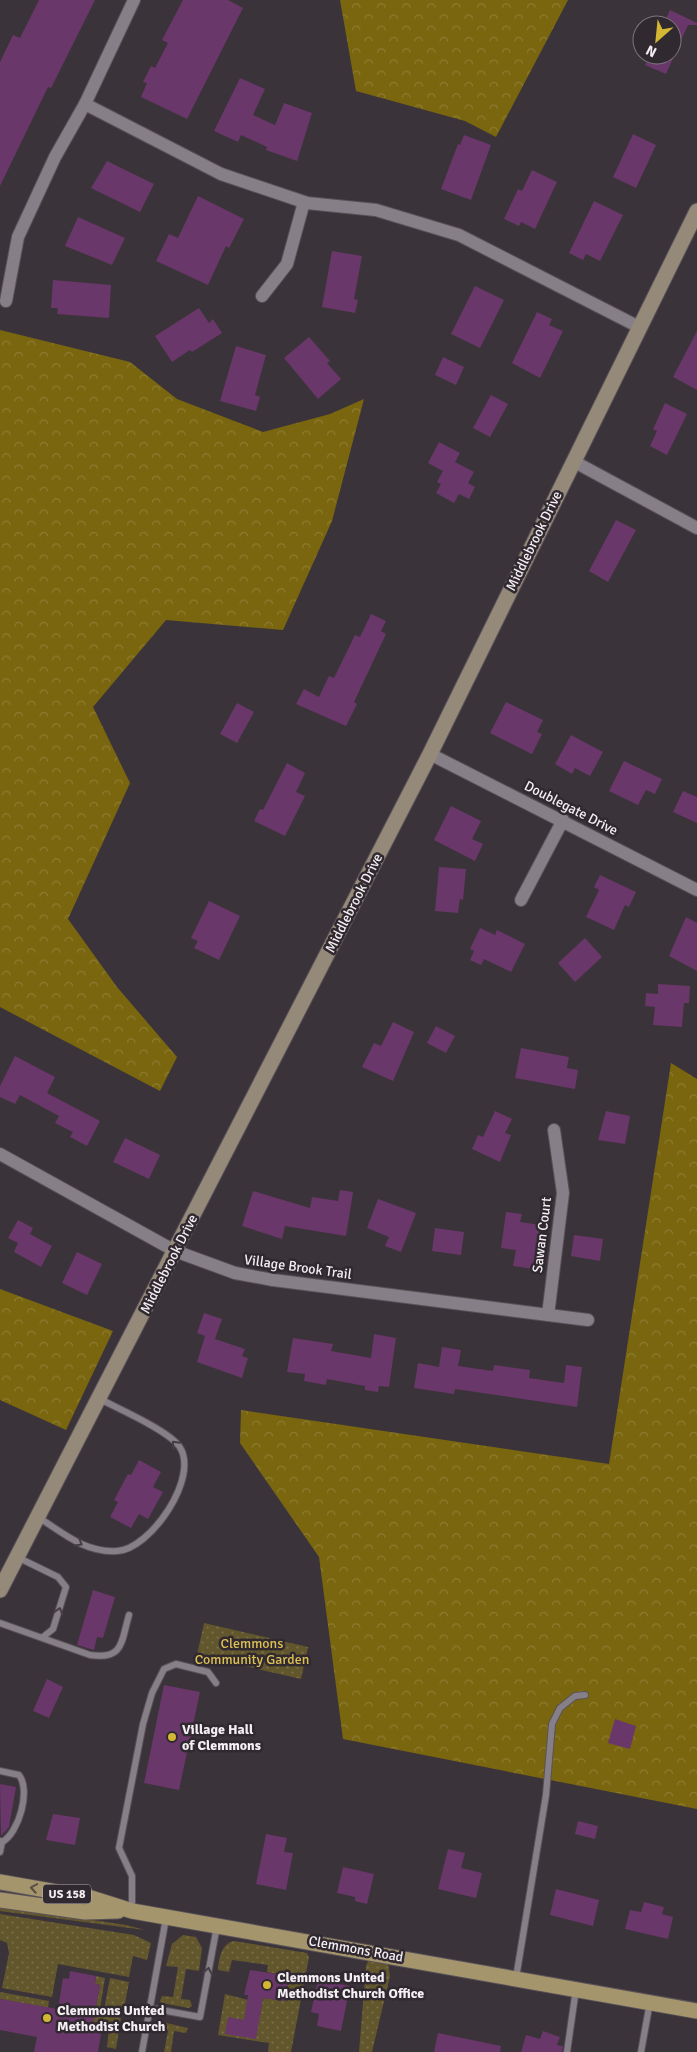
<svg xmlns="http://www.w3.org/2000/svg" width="697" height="2052" viewBox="0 0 697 2052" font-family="Signika,sans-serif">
	<defs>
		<pattern id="grass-dots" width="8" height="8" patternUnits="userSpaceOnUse" patternTransform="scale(1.25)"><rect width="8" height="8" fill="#62562c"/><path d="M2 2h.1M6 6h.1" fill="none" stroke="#796f4b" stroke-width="1.8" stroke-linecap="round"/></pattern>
		<pattern id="forest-crowns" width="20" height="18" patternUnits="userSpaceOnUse" patternTransform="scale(1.25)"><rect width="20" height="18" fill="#79660e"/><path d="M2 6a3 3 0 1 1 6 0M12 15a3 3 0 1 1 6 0" fill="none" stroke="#8d7c32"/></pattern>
	</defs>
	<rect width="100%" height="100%" fill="#3b333a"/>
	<!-- grass -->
	<g fill="url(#grass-dots)">
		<polygon points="204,1623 308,1647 301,1679 197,1655"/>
		<polygon points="0,1906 126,1925 145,1930 0,1911"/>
		<polygon points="0,1914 134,1935 151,1943 147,1960 133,1956 129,1977 58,1964 52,1997 2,1988 9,1953 7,1943 0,1940"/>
		<polygon points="183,1935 196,1937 202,1948 199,1971 186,1969 181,1999 190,2000 192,2006 189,2008 161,2003 160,2001 162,1996 173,1997 178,1967 166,1966 172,1944"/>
		<path d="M234,1941L307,1953L309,1957L291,2052H268L269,2043L218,2035L225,1994L248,2000L252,2014L260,2015L263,1998L285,2001L289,1976L267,1972L268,1965L232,1960L229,1972L218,1970C219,1958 221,1944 234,1941Z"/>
		<polygon points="369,1959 388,1964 390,1976 372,2052 359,2052 366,1966"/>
		<polygon points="96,1976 105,1978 99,2014 121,2018 116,2049 107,2047 109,2030 92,2027 100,1985 95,1984"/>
		<polygon points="110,1978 129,1982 123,2014 104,2010"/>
		<polygon points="0,1992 49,2001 48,2008 0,1999"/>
		<polygon points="158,2021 188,2028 186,2033 174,2031 171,2052 164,2052 168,2031 157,2028"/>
	</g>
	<!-- forest -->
	<g fill="url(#forest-crowns)">
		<polygon points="340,0 568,0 496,137 465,121 356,91"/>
		<polygon points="0,330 130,362 177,399 263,432 330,414 364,399 332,521 283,630 166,620 93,707 130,783 68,919 117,987 177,1057 160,1091 0,1007"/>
		<polygon points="671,1063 697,1079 697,1809 343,1739 319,1557 240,1443 241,1410 609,1464"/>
		<polygon points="0,1289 113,1331 66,1430 0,1400"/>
	</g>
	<!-- building -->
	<g fill="#693769">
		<polygon points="39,0 95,0 51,88 48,87 0,186 0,62 13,35 20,38"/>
		<polygon points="183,0 228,0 243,8 187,119 141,97 147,83 143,82 151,66 155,68 168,43 162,40"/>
		<polygon points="670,10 697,23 697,25 688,25 666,74 645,65 650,55 672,55 672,25 663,25"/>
		<polygon points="240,78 265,89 253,115 275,125 284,103 312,113 297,161 266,150 267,147 241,135 238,142 214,131"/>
		<polygon points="633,134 656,145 636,188 613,177"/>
		<polygon points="464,135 491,145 471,200 441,189 458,144 460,145"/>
		<polygon points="107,161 154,184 140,212 91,188"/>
		<polygon points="532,170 557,182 535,229 521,222 519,226 504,219 518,189 522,191"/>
		<polygon points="198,196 244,219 229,248 226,246 208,285 156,261 169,234 178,238"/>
		<polygon points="594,201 623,215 600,261 586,254 583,260 569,253"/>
		<polygon points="78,217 125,238 112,265 65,246"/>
		<polygon points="332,251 362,256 354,299 358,300 355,313 322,307"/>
		<polygon points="53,280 111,285 109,318 57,314 58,308 51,308"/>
		<polygon points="475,286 504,300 480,348 451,334"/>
		<polygon points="199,308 209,323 213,319 222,333 192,352 190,350 172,362 155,336"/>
		<polygon points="537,312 552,319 549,325 563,331 540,378 512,363"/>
		<polygon points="697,331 697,390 673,377"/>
		<polygon points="309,337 330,361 327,363 341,379 318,399 284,358"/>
		<polygon points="236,346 266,355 255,395 260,397 256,411 220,401"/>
		<polygon points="443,357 464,367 456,385 435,375"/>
		<polygon points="491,395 508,404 490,437 473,428"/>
		<polygon points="665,403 687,414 667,455 650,446 657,431 653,429"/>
		<polygon points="439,442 460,453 455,462 474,472 468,483 475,487 469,499 459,494 454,503 436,493 441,484 437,482 443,471 428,463"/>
		<polygon points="616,520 636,530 608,582 589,571"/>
		<polygon points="371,614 386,621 381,631 386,634 354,702 357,704 346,726 296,704 304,689 319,697 329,676 334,678 355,635 360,637"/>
		<polygon points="506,702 543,720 537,732 542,734 532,754 490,733"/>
		<polygon points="237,703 254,712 237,743 220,734"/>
		<polygon points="571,735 603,752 590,776 575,768 572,774 555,764"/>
		<polygon points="624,761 662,779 655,794 646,790 638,805 609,791"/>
		<polygon points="287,763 305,773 296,792 305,796 285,836 254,821 260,809 263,810"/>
		<polygon points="683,791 697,797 697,823 673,812"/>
		<polygon points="451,806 481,821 472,839 483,844 475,861 434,840"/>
		<polygon points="439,867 466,869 463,900 460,899 458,913 435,911"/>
		<polygon points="600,875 636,892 629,907 625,905 614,930 586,917 599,890 594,887"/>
		<polygon points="209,901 240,916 219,960 194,948 198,941 191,938"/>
		<polygon points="686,917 697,923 697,971 669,956"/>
		<polygon points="480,928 495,935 497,930 525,944 511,972 484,959 481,965 470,960 474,951 470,949"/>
		<polygon points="585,938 602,957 575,982 558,963"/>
		<polygon points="658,984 690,986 689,1003 684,1003 682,1027 653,1025 655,1007 645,1006 646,993 658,994"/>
		<polygon points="393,1022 414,1032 393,1081 362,1067 374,1043 381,1046"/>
		<polygon points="436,1026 455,1036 446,1053 427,1043"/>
		<polygon points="521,1048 569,1057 567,1068 578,1070 575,1089 515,1078"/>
		<polygon points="15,1056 55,1077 47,1093 100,1121 87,1146 70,1137 73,1132 55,1123 59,1116 20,1095 15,1104 0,1097 0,1086"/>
		<polygon points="495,1111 512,1119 505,1133 511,1135 500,1162 472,1149 478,1135 483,1137"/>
		<polygon points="606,1111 630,1116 625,1144 598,1140"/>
		<polygon points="125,1138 160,1155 149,1179 113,1162"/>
		<polygon points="340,1190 353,1192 346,1236 285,1226 282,1239 242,1226 253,1191 310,1208 312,1197 338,1201"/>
		<polygon points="378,1199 416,1213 401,1252 385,1246 389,1237 367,1228"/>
		<polygon points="506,1212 522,1214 520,1222 541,1225 534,1269 513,1266 516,1250 501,1248"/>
		<polygon points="18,1220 33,1228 30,1234 52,1246 41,1267 14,1252 18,1243 8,1238"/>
		<polygon points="435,1228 464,1232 461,1255 432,1251"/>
		<polygon points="574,1235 603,1239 600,1261 571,1256"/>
		<polygon points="77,1252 102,1264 87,1295 62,1283"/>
		<polygon points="204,1313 222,1319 215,1339 245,1349 242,1356 248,1358 242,1378 197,1362 205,1336 197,1333"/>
		<polygon points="374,1334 396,1338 389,1387 379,1386 378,1392 365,1390 365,1386 327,1379 326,1385 304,1381 305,1374 287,1372 293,1338 333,1344 331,1351 371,1358"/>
		<polygon points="442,1347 461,1350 458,1366 493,1371 494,1365 530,1370 529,1378 564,1383 566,1365 582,1367 577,1407 455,1389 454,1394 414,1388 418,1363 439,1367"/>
		<polygon points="139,1460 161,1472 153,1487 163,1492 148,1519 139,1514 131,1528 110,1517 118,1502 114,1500 128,1474 131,1475"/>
		<polygon points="93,1590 115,1597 103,1638 97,1637 94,1650 77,1645"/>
		<polygon points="47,1679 63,1687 49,1718 33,1711"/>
		<polygon points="164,1685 200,1692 179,1790 144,1783"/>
		<polygon points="615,1719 636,1726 630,1749 608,1743"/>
		<polygon points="0,1784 16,1787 9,1827 1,1836"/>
		<polygon points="53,1814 80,1818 75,1845 46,1840"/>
		<polygon points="578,1821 598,1826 595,1839 575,1834"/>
		<polygon points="266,1834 287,1838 284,1852 293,1853 286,1890 256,1884"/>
		<polygon points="448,1849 465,1853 461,1868 482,1873 476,1898 438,1889"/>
		<polygon points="343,1867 374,1874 367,1904 355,1901 355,1897 337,1893"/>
		<polygon points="556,1889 599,1900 593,1926 550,1915"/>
		<polygon points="644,1902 664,1907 662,1914 673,1917 668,1939 625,1929 630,1910 641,1912"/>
		<polygon points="250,1970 289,1976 285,2001 263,1998 256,2039 225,2034 228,2017 244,2020 248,1995 244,1995"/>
		<polygon points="70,1971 96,1976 95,1984 100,1985 92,2027 102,2028 98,2052 34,2052 37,2037 0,2030 0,1999 58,2009 63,1978 69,1979"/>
		<polygon points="318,1980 350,1986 341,2031 317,2026 319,2014 311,2012"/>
		<polygon points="543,2031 560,2037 557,2045 563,2046 562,2052 521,2052 526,2035 540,2039"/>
		<polygon points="438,2033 501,2046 500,2052 434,2052"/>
	</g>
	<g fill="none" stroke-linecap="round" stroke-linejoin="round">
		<defs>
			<g id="lane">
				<path d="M38,1517C63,1533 85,1553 117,1551C150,1550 201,1476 179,1446C167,1430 119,1409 100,1399"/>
				<polyline points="17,1557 58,1577 66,1587 53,1629 43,1637"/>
				<path d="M0,1623L90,1655C124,1660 121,1642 129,1615"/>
				<path d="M0,1771L19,1775C31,1790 19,1833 2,1842"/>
				<polyline points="0,1841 2,1842 0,1852"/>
				<polyline points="132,1910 132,1876 119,1848 143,1724 152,1693 164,1669 176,1664 208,1672 216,1683"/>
				<polyline points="516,1978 546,1795 552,1724 560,1708 575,1696 585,1695"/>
				<polyline points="150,2008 200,2017 217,1926"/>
				<polyline points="142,2052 166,1918"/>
				<polyline points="567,2052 576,1989"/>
				<polyline points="641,2052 650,2002"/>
			</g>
			<g id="street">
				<polyline points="134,0 85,104 221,174 307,203 376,210 459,235 639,327"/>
				<polyline points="262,296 287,264 304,202"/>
				<polyline points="6,301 18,237 55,157 85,104"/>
				<polyline points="573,461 697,528"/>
				<polyline points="430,754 697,890"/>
				<polyline points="521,900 563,820"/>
				<polyline points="0,1154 175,1251 235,1273 273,1280 588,1320"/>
				<polyline points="548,1315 563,1193 554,1130"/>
			</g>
			<polyline id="secondary" points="0,1590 430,754 697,211"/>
			<g id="primary">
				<polyline points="0,1882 91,1898 132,1911 697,2011"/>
				<polyline points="0,1900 85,1912 118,1911"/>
			</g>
		</defs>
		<!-- lane casing -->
		<use href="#lane" stroke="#595258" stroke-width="8"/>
		<!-- street casing -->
		<use href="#street" stroke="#595258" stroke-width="14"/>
		<!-- secondary casing -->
		<use href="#secondary" stroke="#595258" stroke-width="17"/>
		<!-- primary casing -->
		<use href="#primary" stroke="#595258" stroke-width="17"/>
		<!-- lane -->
		<use href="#lane" stroke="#877f87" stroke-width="6"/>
		<!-- street -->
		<use href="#street" stroke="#877f87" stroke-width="12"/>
		<!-- secondary -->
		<use href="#secondary" stroke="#958a7a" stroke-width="15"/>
		<!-- primary -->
		<use href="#primary" stroke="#a4956c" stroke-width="15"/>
	</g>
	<!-- one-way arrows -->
	<defs><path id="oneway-chevron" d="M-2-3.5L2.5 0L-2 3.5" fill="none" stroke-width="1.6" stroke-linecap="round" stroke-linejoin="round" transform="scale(1.25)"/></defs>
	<g stroke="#463e46">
		<use href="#oneway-chevron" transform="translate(175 1444) rotate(-133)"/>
		<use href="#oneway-chevron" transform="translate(79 1543) rotate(30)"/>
		<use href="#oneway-chevron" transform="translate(59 1611) rotate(-73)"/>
		<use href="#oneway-chevron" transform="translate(208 1971) rotate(-79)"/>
	</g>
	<use stroke="#594f45" href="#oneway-chevron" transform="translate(34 1888) rotate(-170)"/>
	<!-- markers -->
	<g fill="#d4b635" stroke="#302930" stroke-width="2">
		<circle cx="172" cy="1737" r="5"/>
		<circle cx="267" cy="1985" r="5"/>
		<circle cx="47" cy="2018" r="5"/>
	</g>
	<g text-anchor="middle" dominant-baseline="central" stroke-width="5" stroke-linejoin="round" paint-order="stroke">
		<!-- shield labels -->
		<rect fill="#302930" stroke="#b9b4b8" stroke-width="1" x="43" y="1884.5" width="48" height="19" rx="4"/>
		<g font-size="12" font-weight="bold" fill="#f4eff3">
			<text x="67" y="1894">US 158</text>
		</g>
		<!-- street labels -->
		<g font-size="14" fill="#f4eff3" stroke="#302930">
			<text transform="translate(534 541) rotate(-64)">Middlebrook Drive</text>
			<text transform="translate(571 808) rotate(27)">Doublegate Drive</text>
			<text transform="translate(354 903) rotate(-63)">Middlebrook Drive</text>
			<text transform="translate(542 1235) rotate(-83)">Sawan Court</text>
			<text transform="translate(169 1264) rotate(-63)">Middlebrook Drive</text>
			<text transform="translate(298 1267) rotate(8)">Village Brook Trail</text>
			<text transform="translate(356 1949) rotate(10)">Clemmons Road</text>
		</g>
		<!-- park labels -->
		<g font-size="14" fill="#dcc054" stroke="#302930">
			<text x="252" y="1643">Clemmons<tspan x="252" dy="16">Community Garden</tspan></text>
		</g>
		<!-- poi labels -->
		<g font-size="14" font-weight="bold" fill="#f4eff3" stroke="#302930" text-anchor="start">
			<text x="182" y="1729">Village Hall<tspan x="182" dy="16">of Clemmons</tspan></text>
			<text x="277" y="1977">Clemmons United<tspan x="277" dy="16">Methodist Church Office</tspan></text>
			<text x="57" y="2010">Clemmons United<tspan x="57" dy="16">Methodist Church</tspan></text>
		</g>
	</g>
	<!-- north arrow -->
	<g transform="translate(657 40) rotate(207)"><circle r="24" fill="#302930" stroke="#7e787e"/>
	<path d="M0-4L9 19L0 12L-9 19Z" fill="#d4b635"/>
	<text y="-8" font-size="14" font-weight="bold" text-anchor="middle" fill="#f4eff3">N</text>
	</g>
</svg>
